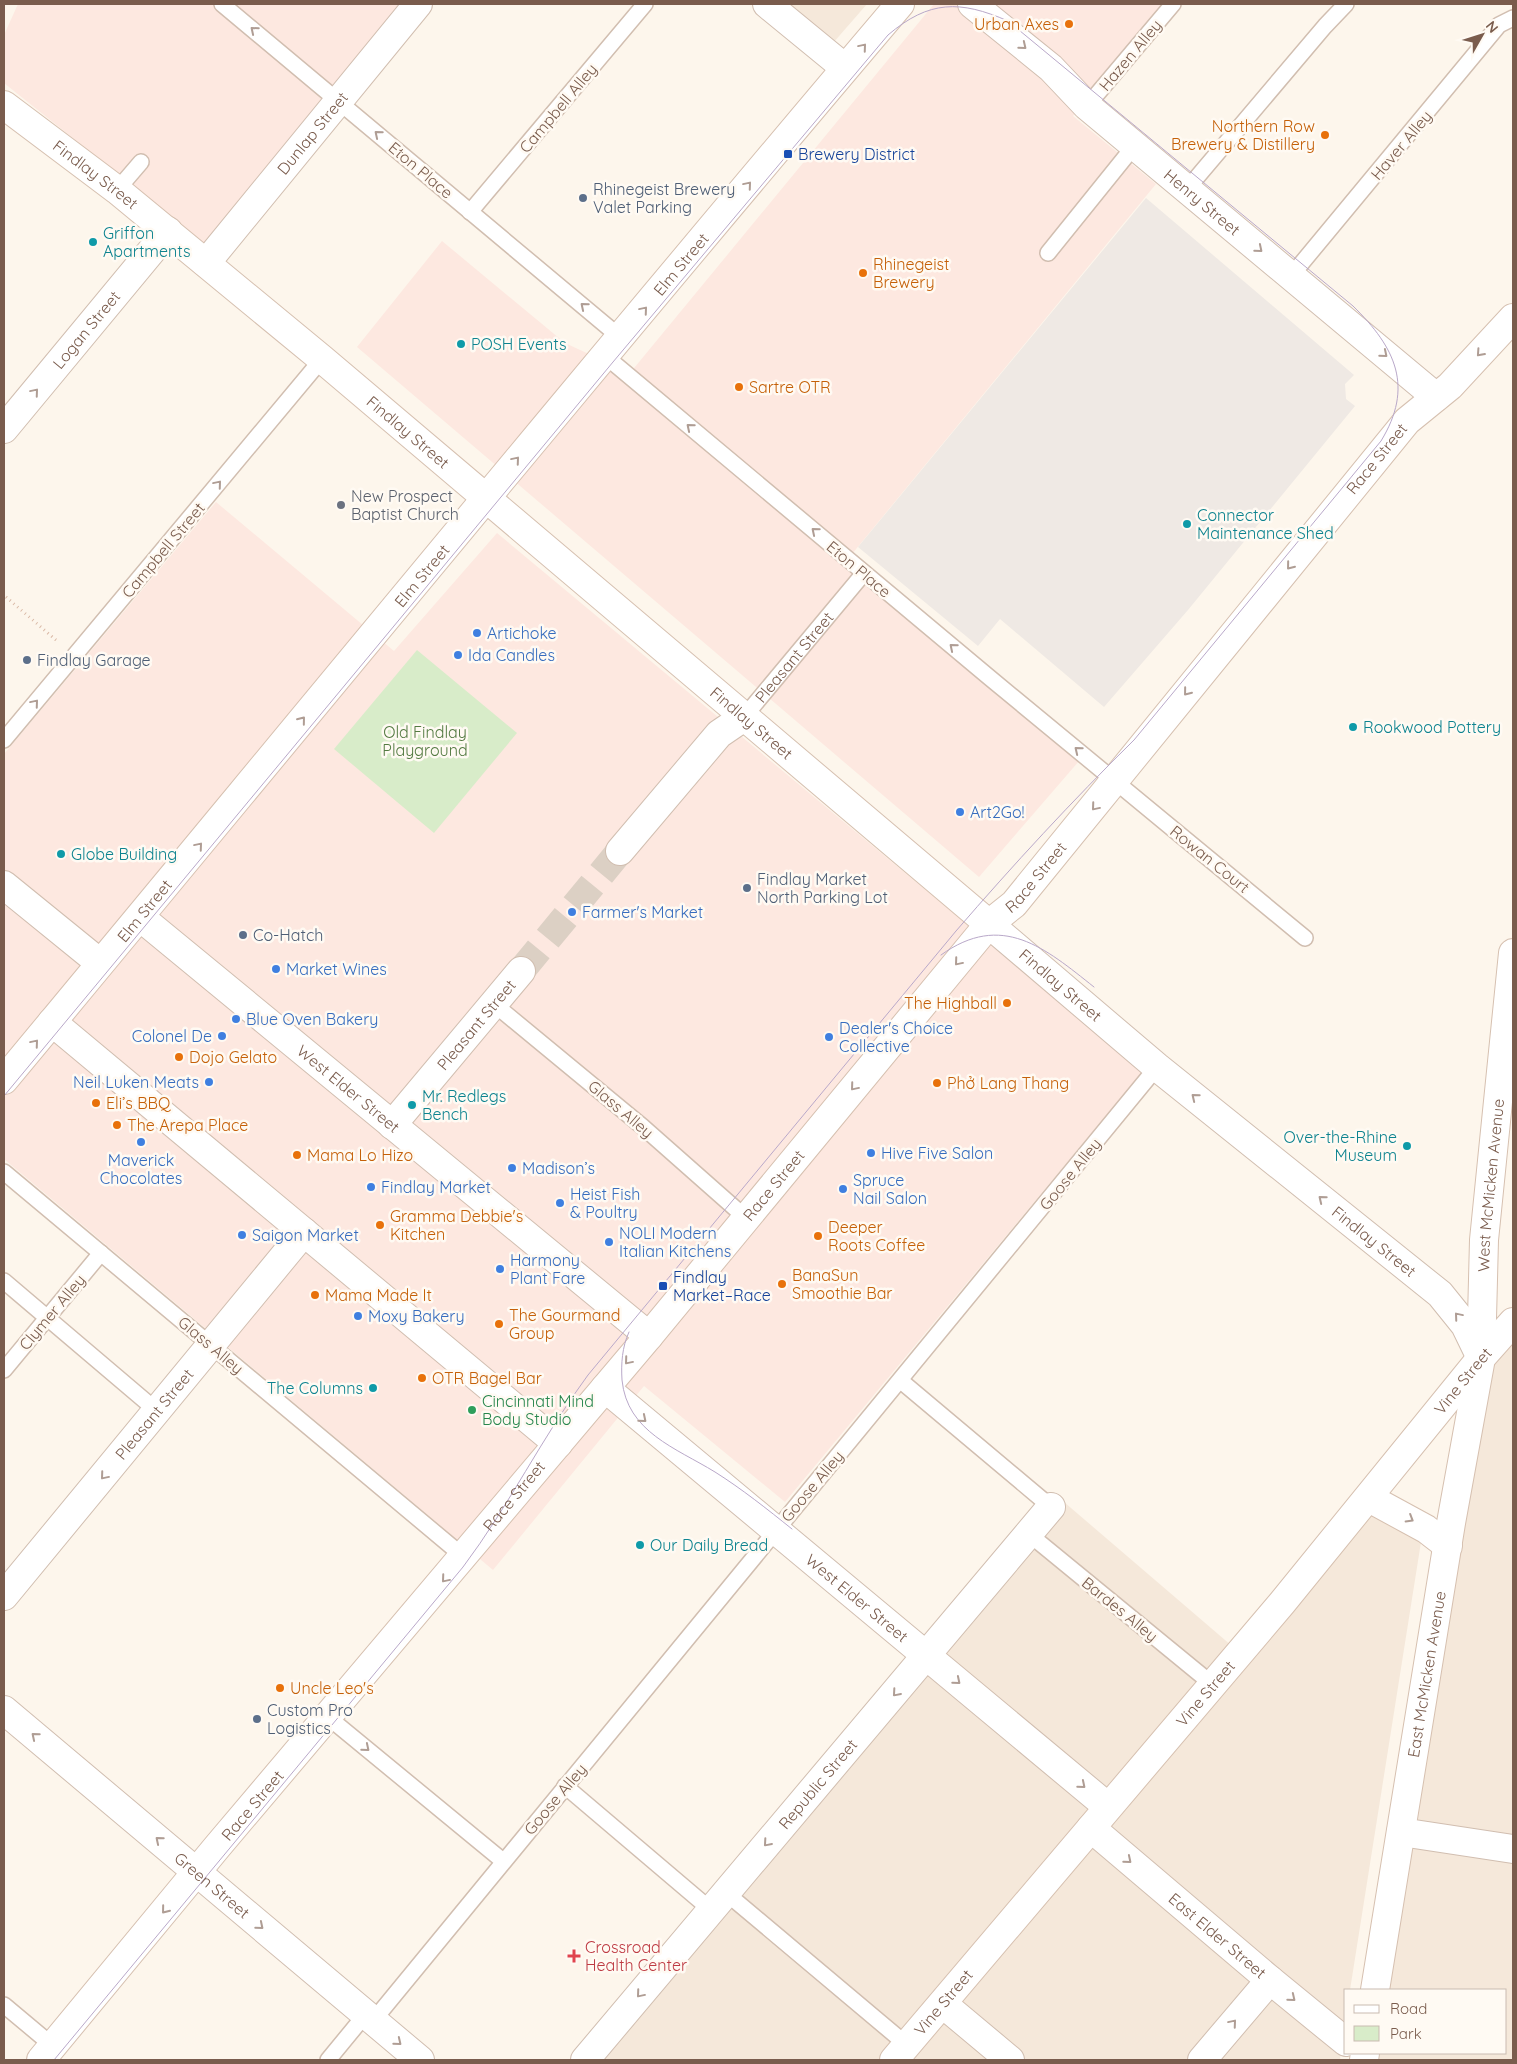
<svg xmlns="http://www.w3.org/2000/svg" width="1517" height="2064" viewBox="0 0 1517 2064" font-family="Quicksand,sans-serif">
	<rect width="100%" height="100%" fill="#fdf6ec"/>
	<!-- residential -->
	<g fill="#f5e8da">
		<polygon points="786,4 867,4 833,43"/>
		<polygon points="1513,1322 1513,2060 1364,2060 1365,2053 1506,2053 1506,1990 1375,1990 1481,1358"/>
		<polygon points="1064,1502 1246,1658 1370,1511 1421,1542 1350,1990 1346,1990 1346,2015 1340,2060 594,2060"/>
	</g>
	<!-- commercial -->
	<g fill="#fde8e0">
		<polygon points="18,4 402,4 204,243 4,83 4,35"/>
		<polygon points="934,4 1166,4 1073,116 1156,184 852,554 1086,753 979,877 357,347 442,241 565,343 630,373"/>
		<polygon points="216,502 394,651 497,533 1143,1071 785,1502 644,1386 493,1570 4,1159 4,754"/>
	</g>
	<!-- industrial -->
	<polygon fill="#efe9e4" points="1146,198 1354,375 1345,384 1346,399 1355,406 1188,610 1104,707 1000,619 978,646 858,547"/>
	<!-- green -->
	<polygon fill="#d8ecc9" points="417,650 517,733 434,833 334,749"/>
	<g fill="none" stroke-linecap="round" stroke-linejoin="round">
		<!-- street-tunnel -->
		<polyline stroke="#dcd0c4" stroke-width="28" stroke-dasharray="28 14" stroke-linecap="butt" points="521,971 620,851"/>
		<defs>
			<g id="lane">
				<polyline points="222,4 621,338"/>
				<polyline points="1087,106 1173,4"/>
				<polyline points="1187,189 1325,26 1346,4"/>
				<polyline points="117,190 141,162"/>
				<polyline points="470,212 645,4"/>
				<polyline points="1048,253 1135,145"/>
				<polyline points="1291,276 1499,25 1513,18"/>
				<polyline points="604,355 990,678 1305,938"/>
				<path id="s1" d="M744,717L864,573"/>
				<polyline points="4,740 322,359"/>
				<polyline points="494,1004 643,1127 746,1218"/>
				<polyline points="4,1172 464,1557"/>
				<polyline points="4,1281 157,1411"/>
				<polyline points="4,1370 101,1253"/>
				<polyline points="901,1381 1051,1507"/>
				<polyline points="1029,1534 1212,1684"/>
				<polyline points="328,1717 503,1861"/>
				<polyline points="565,1786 711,1910"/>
				<polyline points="725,1892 907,2045"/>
				<polyline points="4,2005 53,2046"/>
				<polyline points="373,2021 1157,1067"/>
				<polyline points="328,2060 365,2015"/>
			</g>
			<g id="street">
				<polyline points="767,4 845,68"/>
				<path id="s2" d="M972,4L1051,68L1087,106L1436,397"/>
				<path id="s3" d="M206,263L418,4"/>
				<path id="s4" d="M4,429L168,231"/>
				<polyline points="620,851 719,734 744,717"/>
				<polyline points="4,885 100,963"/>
				<path id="s5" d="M140,917L649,1336"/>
				<path id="s6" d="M989,924L1157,1067L1440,1294L1465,1325L1481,1358"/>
				<polyline points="52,1022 558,1444"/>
				<path id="s7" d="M392,1125L521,971"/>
				<path id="s8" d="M605,1388L1108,1807"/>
				<path id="s9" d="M4,1596L304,1232"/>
				<path id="s10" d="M4,1710L420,2060"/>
				<path id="s11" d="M1091,1828L1270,1980L1346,2042"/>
				<polyline points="1401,1832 1513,1849"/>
				<polyline points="943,2004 1010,2060"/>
				<path id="s12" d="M585,2060L1051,1507"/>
				<polyline points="1202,2060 1270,1980"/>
			</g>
			<g id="secondary">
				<path id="s13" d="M4,105L117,190L322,359L989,924"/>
				<path id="s14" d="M4,1080C302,721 598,360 900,4"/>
				<polyline points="1369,1498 1426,1529 1448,1546"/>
				<path id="s15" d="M1375,1990L1451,1523L1481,1358L1484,1240L1513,953"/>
				<path id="s16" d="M41,2060L217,1847L649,1336L989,924L1014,904L1407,421L1450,386L1513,318"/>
				<path id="s17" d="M894,2060L1282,1603L1481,1358L1513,1322"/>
				<polyline points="1364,2060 1365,2053"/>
			</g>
		</defs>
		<!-- lane casing -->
		<use href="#lane" stroke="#d1beb0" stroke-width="18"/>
		<!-- street casing -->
		<use href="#street" stroke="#d1beb0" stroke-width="30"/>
		<!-- secondary casing -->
		<use href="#secondary" stroke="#d6c0b0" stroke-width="30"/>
		<!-- path -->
		<polyline stroke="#d9b8a5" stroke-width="3" stroke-dasharray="1 4" stroke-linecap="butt" points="6,597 56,640"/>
		<!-- lane -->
		<use href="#lane" stroke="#fff" stroke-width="15"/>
		<!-- street -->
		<use href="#street" stroke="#fff" stroke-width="28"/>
		<!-- secondary -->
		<use href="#secondary" stroke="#fff" stroke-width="28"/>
		<!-- tram -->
		<g stroke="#b9a8c9" stroke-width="1">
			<path d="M941,955C1002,911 1045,948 1094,987"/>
			<path d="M4,1096L613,362L888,35C929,0 960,0 1008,21L1353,306C1396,348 1414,387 1381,441L1134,740C1072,801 1013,865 956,931L588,1375C542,1437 509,1506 463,1567L54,2060"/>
			<path d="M629,1332C622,1347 621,1364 622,1380C627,1432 676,1448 715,1472C742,1489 767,1509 792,1529"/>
		</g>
	</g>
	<!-- one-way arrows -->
	<defs><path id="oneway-chevron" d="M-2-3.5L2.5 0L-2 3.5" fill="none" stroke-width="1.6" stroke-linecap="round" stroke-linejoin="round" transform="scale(1.25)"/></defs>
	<g stroke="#af9d94">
		<use href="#oneway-chevron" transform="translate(254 30) rotate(-140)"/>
		<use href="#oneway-chevron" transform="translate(1023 46) rotate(39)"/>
		<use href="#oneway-chevron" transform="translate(863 47) rotate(-50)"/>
		<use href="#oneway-chevron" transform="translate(378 134) rotate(-140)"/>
		<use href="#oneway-chevron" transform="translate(748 185) rotate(-50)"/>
		<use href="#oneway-chevron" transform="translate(1259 249) rotate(40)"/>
		<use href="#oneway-chevron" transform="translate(584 306) rotate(-140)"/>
		<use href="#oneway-chevron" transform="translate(644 310) rotate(-50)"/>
		<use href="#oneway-chevron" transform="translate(1480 353) rotate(132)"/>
		<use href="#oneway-chevron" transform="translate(1384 354) rotate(40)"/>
		<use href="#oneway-chevron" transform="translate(35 392) rotate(-50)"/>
		<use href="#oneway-chevron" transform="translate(690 427) rotate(-140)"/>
		<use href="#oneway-chevron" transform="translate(516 460) rotate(-50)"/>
		<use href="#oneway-chevron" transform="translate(218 484) rotate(-50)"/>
		<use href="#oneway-chevron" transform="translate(815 531) rotate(-140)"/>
		<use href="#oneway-chevron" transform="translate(1290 566) rotate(129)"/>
		<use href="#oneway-chevron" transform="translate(953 647) rotate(-140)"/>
		<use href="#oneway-chevron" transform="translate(1187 692) rotate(129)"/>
		<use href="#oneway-chevron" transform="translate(35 703) rotate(-50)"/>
		<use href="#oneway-chevron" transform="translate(302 720) rotate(-51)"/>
		<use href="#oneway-chevron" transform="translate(1078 750) rotate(-141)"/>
		<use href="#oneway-chevron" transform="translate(1095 807) rotate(130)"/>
		<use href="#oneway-chevron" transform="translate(199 846) rotate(-50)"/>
		<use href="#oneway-chevron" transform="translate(958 962) rotate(130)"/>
		<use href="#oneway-chevron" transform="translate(35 1043) rotate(-50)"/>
		<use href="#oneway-chevron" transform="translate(854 1087) rotate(130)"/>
		<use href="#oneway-chevron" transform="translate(1195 1097) rotate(-141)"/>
		<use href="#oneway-chevron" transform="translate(1322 1199) rotate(-141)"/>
		<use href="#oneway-chevron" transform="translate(1458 1316) rotate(-130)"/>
		<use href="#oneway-chevron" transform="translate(628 1361) rotate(130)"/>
		<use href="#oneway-chevron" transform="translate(643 1419) rotate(40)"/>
		<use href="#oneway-chevron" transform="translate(104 1476) rotate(130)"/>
		<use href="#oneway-chevron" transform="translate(1410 1519) rotate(31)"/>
		<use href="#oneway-chevron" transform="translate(445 1579) rotate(130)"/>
		<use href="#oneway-chevron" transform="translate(957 1681) rotate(40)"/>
		<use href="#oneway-chevron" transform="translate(896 1693) rotate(131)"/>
		<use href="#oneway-chevron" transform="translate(35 1736) rotate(-140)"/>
		<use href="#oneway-chevron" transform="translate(366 1748) rotate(40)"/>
		<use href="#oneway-chevron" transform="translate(1082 1785) rotate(40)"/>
		<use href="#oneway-chevron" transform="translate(159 1840) rotate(-140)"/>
		<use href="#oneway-chevron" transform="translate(767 1843) rotate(131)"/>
		<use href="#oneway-chevron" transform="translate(1128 1860) rotate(40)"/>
		<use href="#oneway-chevron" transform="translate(165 1910) rotate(129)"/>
		<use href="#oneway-chevron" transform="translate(260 1926) rotate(40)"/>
		<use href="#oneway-chevron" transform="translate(640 1994) rotate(130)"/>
		<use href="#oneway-chevron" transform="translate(1292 1998) rotate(39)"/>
		<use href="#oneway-chevron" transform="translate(1233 2023) rotate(-50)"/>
		<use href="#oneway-chevron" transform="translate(398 2042) rotate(39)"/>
	</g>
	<!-- markers -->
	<g fill="#e8710a" stroke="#fffaf3" stroke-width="2">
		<circle cx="1069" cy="24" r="5"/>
		<circle cx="1325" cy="135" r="5"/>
		<circle cx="863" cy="273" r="5"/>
		<circle cx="739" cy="387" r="5"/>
		<circle cx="1007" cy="1003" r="5"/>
		<circle cx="179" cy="1057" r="5"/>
		<circle cx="937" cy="1083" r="5"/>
		<circle cx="96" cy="1103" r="5"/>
		<circle cx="117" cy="1125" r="5"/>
		<circle cx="297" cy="1155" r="5"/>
		<circle cx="380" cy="1225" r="5"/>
		<circle cx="818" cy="1236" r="5"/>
		<circle cx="782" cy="1284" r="5"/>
		<circle cx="315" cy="1295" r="5"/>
		<circle cx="499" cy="1324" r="5"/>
		<circle cx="422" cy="1378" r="5"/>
		<circle cx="280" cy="1688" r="5"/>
	</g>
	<g fill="#1a4fb4" stroke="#fffaf3" stroke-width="2">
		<rect x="783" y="149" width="10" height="10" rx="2.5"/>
		<rect x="658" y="1281" width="10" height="10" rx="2.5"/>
	</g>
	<g fill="#5c6f8a" stroke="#fffaf3" stroke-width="2">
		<circle cx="583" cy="198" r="5"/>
		<circle cx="27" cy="660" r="5"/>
		<circle cx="747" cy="888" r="5"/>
		<circle cx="243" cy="935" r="5"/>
		<circle cx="257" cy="1719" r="5"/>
	</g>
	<g fill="#0f9aa8" stroke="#fffaf3" stroke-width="2">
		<circle cx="93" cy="242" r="5"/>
		<circle cx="461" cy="344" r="5"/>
		<circle cx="1187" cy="524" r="5"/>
		<circle cx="1353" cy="727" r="5"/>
		<circle cx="61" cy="854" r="5"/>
		<circle cx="412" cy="1105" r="5"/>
		<circle cx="1407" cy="1146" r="5"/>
		<circle cx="373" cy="1388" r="5"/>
		<circle cx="640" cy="1545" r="5"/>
	</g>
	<circle fill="#6b7280" stroke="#fffaf3" stroke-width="2" cx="341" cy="505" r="5"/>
	<g fill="#3f7fe0" stroke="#fffaf3" stroke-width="2">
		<circle cx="477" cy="633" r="5"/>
		<circle cx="458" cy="655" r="5"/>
		<circle cx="960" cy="812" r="5"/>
		<circle cx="572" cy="912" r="5"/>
		<circle cx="276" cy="969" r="5"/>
		<circle cx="236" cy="1019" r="5"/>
		<circle cx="222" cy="1036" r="5"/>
		<circle cx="829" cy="1037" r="5"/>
		<circle cx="209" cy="1082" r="5"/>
		<circle cx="141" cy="1142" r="5"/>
		<circle cx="871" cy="1153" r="5"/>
		<circle cx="512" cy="1168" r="5"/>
		<circle cx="371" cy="1187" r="5"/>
		<circle cx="843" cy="1189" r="5"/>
		<circle cx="560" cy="1203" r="5"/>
		<circle cx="242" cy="1235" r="5"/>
		<circle cx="609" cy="1242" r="5"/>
		<circle cx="500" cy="1269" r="5"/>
		<circle cx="358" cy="1316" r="5"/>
	</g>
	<circle fill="#2e9e5b" stroke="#fffaf3" stroke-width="2" cx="472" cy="1410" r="5"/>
	<path fill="#e0444e" stroke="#fffaf3" stroke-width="2" d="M571.5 1948.5h5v5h5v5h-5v5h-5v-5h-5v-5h5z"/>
	<g text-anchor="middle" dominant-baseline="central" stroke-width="5" stroke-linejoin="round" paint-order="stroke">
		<!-- food labels -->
		<g font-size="16" fill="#c56008" stroke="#fffaf3" text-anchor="start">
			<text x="1059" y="24" text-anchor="end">Urban Axes</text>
			<text x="1315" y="126" text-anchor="end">Northern Row<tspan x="1315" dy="18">Brewery &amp; Distillery</tspan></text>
			<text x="873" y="264">Rhinegeist<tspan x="873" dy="18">Brewery</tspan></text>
			<text x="749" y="387">Sartre OTR</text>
			<text x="997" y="1003" text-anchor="end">The Highball</text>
			<text x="189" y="1057">Dojo Gelato</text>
			<text x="947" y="1083">Phở Lang Thang</text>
			<text x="106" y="1103">Eli’s BBQ</text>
			<text x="127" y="1125">The Arepa Place</text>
			<text x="307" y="1155">Mama Lo Hizo</text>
			<text x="390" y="1216">Gramma Debbie's<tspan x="390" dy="18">Kitchen</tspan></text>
			<text x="828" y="1227">Deeper<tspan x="828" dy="18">Roots Coffee</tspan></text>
			<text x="792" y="1275">BanaSun<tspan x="792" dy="18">Smoothie Bar</tspan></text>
			<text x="325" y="1295">Mama Made It</text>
			<text x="509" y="1315">The Gourmand<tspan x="509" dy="18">Group</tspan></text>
			<text x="432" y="1378">OTR Bagel Bar</text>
			<text x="290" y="1688">Uncle Leo's</text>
		</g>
		<!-- street labels -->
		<g font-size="16" fill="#7a5c4d" stroke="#fffaf3">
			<text transform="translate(1130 55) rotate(-50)">Hazen Alley</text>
			<text transform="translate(558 108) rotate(-50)">Campbell Alley</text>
			<text stroke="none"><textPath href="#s3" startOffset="168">Dunlap Street</textPath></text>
			<text transform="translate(1401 145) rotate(-50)">Haver Alley</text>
			<text transform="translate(421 170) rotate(40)">Eton Place</text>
			<text stroke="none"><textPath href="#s13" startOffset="115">Findlay Street</textPath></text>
			<text stroke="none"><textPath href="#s2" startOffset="304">Henry Street</textPath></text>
			<text stroke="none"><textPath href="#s14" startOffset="1060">Elm Street</textPath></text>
			<text stroke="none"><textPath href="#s4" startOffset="129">Logan Street</textPath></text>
			<text stroke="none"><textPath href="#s13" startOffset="520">Findlay Street</textPath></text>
			<text stroke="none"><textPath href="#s16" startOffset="2086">Race Street</textPath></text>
			<text transform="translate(163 550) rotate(-50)">Campbell Street</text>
			<text transform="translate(859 569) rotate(40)">Eton Place</text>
			<text stroke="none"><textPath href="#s14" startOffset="655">Elm Street</textPath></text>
			<text stroke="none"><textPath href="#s1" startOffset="78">Pleasant Street</textPath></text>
			<text stroke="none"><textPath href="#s13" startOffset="970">Findlay Street</textPath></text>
			<text transform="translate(1210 859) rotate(39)">Rowan Court</text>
			<text stroke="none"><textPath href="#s16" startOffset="1546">Race Street</textPath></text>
			<text stroke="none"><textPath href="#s14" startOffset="220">Elm Street</textPath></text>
			<text stroke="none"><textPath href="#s6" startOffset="94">Findlay Street</textPath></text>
			<text stroke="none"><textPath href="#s7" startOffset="131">Pleasant Street</textPath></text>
			<text stroke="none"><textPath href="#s5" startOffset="270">West Elder Street</textPath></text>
			<text transform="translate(621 1109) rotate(40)">Glass Alley</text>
			<text transform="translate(1070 1174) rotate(-51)">Goose Alley</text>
			<text stroke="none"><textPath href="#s16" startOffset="1141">Race Street</textPath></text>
			<text stroke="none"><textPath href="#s15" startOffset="814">West McMicken Avenue</textPath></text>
			<text stroke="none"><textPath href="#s6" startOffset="499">Findlay Street</textPath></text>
			<text transform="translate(52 1312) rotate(-50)">Clymer Alley</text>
			<text transform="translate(211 1345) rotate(40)">Glass Alley</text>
			<text stroke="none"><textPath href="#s17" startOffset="886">Vine Street</textPath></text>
			<text stroke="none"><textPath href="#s9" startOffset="236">Pleasant Street</textPath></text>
			<text transform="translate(812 1486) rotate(-50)">Goose Alley</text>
			<text stroke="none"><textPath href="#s16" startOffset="736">Race Street</textPath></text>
			<text stroke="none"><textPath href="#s8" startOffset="328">West Elder Street</textPath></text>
			<text transform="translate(1120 1609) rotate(39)">Bardes Alley</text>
			<text stroke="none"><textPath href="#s15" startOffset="320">East McMicken Avenue</textPath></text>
			<text stroke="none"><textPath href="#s17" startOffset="481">Vine Street</textPath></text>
			<text stroke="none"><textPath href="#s12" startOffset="361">Republic Street</textPath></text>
			<text transform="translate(555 1799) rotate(-50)">Goose Alley</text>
			<text stroke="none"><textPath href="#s16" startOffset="331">Race Street</textPath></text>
			<text stroke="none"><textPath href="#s10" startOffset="272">Green Street</textPath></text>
			<text stroke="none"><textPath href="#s11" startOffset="166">East Elder Street</textPath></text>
			<text stroke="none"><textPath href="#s17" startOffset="76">Vine Street</textPath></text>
		</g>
		<!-- transit labels -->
		<g font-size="16" fill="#164399" stroke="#fffaf3" text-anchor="start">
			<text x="798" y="154">Brewery District</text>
			<text x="673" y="1277">Findlay<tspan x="673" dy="18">Market–Race</tspan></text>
		</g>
		<!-- service labels -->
		<g font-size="16" fill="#4e5e75" stroke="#fffaf3" text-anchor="start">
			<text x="593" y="189">Rhinegeist Brewery<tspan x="593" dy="18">Valet Parking</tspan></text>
			<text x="37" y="660">Findlay Garage</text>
			<text x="757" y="879">Findlay Market<tspan x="757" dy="18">North Parking Lot</tspan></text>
			<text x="253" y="935">Co-Hatch</text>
			<text x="267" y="1710">Custom Pro<tspan x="267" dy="18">Logistics</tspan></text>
		</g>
		<!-- culture labels -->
		<g font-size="16" fill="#0d838f" stroke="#fffaf3" text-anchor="start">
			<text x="103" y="233">Griffon<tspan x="103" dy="18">Apartments</tspan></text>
			<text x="471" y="344">POSH Events</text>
			<text x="1197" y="515">Connector<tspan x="1197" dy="18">Maintenance Shed</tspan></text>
			<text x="1363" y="727">Rookwood Pottery</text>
			<text x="71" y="854">Globe Building</text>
			<text x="422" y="1096">Mr. Redlegs<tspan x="422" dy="18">Bench</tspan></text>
			<text x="1397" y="1137" text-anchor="end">Over-the-Rhine<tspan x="1397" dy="18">Museum</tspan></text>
			<text x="363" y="1388" text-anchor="end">The Columns</text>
			<text x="650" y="1545">Our Daily Bread</text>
		</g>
		<!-- worship labels -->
		<g font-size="16" fill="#5b616d" stroke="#fffaf3" text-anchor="start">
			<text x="351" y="496">New Prospect<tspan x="351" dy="18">Baptist Church</tspan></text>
		</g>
		<!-- shop labels -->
		<g font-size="16" fill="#366cbe" stroke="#fffaf3" text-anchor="start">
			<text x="487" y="633">Artichoke</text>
			<text x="468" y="655">Ida Candles</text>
			<text x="970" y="812">Art2Go!</text>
			<text x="582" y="912">Farmer's Market</text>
			<text x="286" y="969">Market Wines</text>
			<text x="246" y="1019">Blue Oven Bakery</text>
			<text x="839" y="1028">Dealer's Choice<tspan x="839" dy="18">Collective</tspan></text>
			<text x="212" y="1036" text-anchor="end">Colonel De</text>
			<text x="199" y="1082" text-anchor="end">Neil Luken Meats</text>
			<text x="881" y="1153">Hive Five Salon</text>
			<text x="141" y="1160" text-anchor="middle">Maverick<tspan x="141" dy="18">Chocolates</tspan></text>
			<text x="522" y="1168">Madison’s</text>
			<text x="853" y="1180">Spruce<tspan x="853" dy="18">Nail Salon</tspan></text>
			<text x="381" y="1187">Findlay Market</text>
			<text x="570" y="1194">Heist Fish<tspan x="570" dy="18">&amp; Poultry</tspan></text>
			<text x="619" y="1233">NOLI Modern<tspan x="619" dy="18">Italian Kitchens</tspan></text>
			<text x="252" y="1235">Saigon Market</text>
			<text x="510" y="1260">Harmony<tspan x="510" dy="18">Plant Fare</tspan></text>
			<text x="368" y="1316">Moxy Bakery</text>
		</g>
		<!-- park labels -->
		<g font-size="16" fill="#537a41" stroke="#fffaf3">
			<text x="425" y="732">Old Findlay<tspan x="425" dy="18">Playground</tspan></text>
		</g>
		<!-- leisure labels -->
		<g font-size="16" fill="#27864d" stroke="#fffaf3" text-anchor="start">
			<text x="482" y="1401">Cincinnati Mind<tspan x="482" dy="18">Body Studio</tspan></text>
		</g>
		<!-- health labels -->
		<g font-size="16" fill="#be3a42" stroke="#fffaf3" text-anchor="start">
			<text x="585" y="1947">Crossroad<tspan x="585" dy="18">Health Center</tspan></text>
		</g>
	</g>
	<!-- border -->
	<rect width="1517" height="2064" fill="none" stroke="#7a5c4d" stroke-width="10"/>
	<!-- legend -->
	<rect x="1344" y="1989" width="162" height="65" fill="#fffaf3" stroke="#cabbb1"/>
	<rect x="1354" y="2005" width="25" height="8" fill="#ffffff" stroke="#cabbb1"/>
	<text x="1390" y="2014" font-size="15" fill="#7a5c4d">Road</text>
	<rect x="1354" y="2026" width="25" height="15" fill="#d8ecc9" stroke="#cabbb1"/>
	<text x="1390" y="2039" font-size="15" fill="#7a5c4d">Park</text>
	<!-- north arrow -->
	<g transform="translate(1482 35) rotate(51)" stroke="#fffaf3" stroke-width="4" paint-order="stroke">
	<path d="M0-4L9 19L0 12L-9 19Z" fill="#7a5c4d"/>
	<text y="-8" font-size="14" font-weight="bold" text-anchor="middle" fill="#7a5c4d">N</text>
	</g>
</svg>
